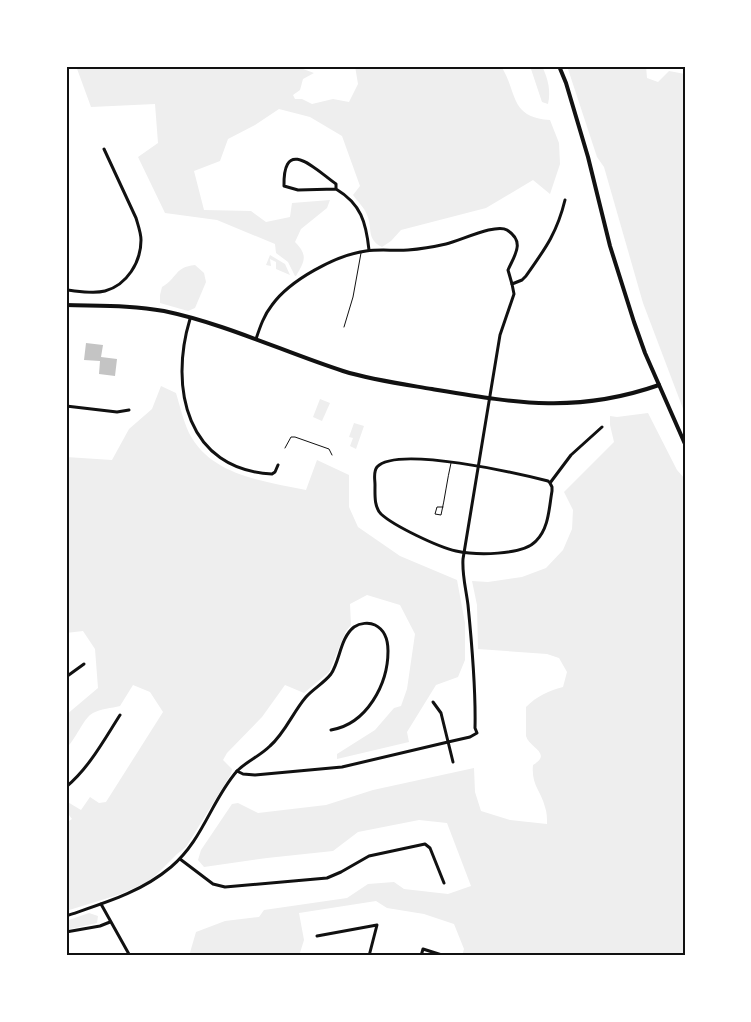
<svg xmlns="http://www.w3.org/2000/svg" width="751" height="1022" viewBox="0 0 751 1022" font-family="'Golos Text',sans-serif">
	<rect width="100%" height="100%" fill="#fff"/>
	<!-- green -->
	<g fill="#eee">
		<path d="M76,66H295L314,73L303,79L300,90L293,95L295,99H302L312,104L333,99L349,102L358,84L355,66H501C518,93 509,117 550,120L559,143L560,164L550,194L533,180L486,208L401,230L391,241L382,247C366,239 373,229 367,215C365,208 357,201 353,195L360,186L342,136L310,117L279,109L255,125L228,139L220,161L194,171L204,210L251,211L266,222L290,217L292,203L330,200L327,208L301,229L295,242C308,255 305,261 296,276H295L288,262L276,253L275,244L217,220L165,213L138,157L158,143L155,104L91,107Z"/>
		<path d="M530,66H542C548,79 551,90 548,104L542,102Z"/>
		<polygon points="567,66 646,66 647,78 658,82 669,71 685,74 685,414 643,303 604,167 597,157"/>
		<polygon points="270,255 285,264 290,275 276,269 276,262 270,259 271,266 266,265"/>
		<path d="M195,265L204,273L206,282L195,308L188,311L160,303V295L162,287C178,278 174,267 195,265Z"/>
		<path d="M161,386L176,393C180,406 183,420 189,433C211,476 264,481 306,490L317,460L349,475V507L358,527L400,556L457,580L465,623V660L458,677L436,685L407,732L409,742L337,759V754L375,730L394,708L401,706L407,689L415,634L400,605L367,595L350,604L351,625L346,631L329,672L304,693L285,685L262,717L227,753L223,760L232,769L231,774L186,847L177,854L156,875L147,882L121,894L66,911V823L72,819L66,811V796L68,797L66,801L81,810L90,797L99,803L106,802L163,712L150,692L133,685L120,706C112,708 100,709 93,713C83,718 76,740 66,748V715L98,688L95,649L83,631L66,633V457L112,460L129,429L152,409Z"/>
		<polygon points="320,399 330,403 322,421 313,417"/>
		<path d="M648,413L677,470L685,479V956H462L464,949L454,924L424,914L387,908L376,901L299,913L304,940L299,956H189L196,932L225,921L259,917L264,910L347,898L368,884L394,882L404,889L448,894L471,886L447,823L419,820L358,832L333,851L267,858L204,867L198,860L201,850L232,804L238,803L258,813L326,805L373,790L474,768L475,792L481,811L510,820L547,824C547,819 547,812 545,807C541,791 531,785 533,765C553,753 529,748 526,736V707C537,696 548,691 563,687L567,672L559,658L547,654L478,649L477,605L472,581L488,582L522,577L546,568L563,550L572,529L573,510L564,492L614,442L610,425V416L617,417Z"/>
		<polygon points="354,423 364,426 356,449 350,446 353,438 349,437"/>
		<polygon points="89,913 98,916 97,923 66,930 66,921"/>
	</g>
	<!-- building -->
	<polygon fill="#c4c4c4" points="86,343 103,345 101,357 117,359 115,376 99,374 100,361 84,360"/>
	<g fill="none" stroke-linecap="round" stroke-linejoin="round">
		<!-- service -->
		<g stroke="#111" stroke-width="1">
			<polyline points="344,327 353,297 361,253"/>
			<polyline points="285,448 291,437 295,437 329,449 332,455"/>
			<path d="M443,507H437L435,514L441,515C445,498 447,480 451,463"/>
		</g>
		<!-- minor -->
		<g stroke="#111" stroke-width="3">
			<path d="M336,189L298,190L284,186C283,135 316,170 336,184V189C361,204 366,222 369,250"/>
			<path d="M66,290C78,291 93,294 105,291C127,285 141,262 141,240C141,233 138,225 136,218L104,149"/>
			<path d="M190,319C169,388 187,470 272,474L275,472L278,465"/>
			<path d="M256,339C260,327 264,315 272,305C290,280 336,255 366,251C380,249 394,251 408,250C421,249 433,247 446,244C460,241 496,223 507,230C526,242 514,256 508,270L512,284"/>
			<polyline points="66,406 117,412 129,410"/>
			<path d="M550,483L548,481C520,474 397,445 377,467C373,472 375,479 375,485C375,495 374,507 381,514C394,526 438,547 456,551C475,555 522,556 536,541C549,528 549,508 552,491V487L550,483L571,455L602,427"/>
			<polyline points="66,677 84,664"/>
			<polyline points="433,702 441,713 453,762"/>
			<path d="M237,771L243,774L255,775L342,767L448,742L470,737L477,733L475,728C476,687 472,645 468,605C466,589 462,575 463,559L500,335L514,294L512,284L522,280L526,276C545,249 557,233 565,200"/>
			<path d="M66,787C89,768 104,740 120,715"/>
			<polyline points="180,859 213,884 225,887 327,878 341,872 369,856 425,844 430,848 444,883"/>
			<polyline points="101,904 130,956"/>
			<path d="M66,916C104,903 140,893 171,867C203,840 211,801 237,771C247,761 260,756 270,746C285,733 293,712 306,697C313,689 324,683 331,674C340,661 340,638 354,627C360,623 369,622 375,625C385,630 388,641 388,651C388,684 367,724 331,730"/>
			<polyline points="66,932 100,926 110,922"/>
			<polyline points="317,936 377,925 369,956"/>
			<polyline points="421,956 423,949 445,956"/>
		</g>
		<!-- tertiary -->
		<path stroke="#111" stroke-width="4" d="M66,305C99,306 132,305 164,311C226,324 284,352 343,371C372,380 402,384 432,389C516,403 576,414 659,385"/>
		<!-- secondary -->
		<polyline stroke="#111" stroke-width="4" points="559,66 566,83 588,157 610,246 634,322 645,353 685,444"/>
	</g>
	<!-- border -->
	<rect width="751" height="1022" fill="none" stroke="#ffffff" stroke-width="135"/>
	<rect x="68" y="68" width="616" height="886" fill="none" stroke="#111" stroke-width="2"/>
</svg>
